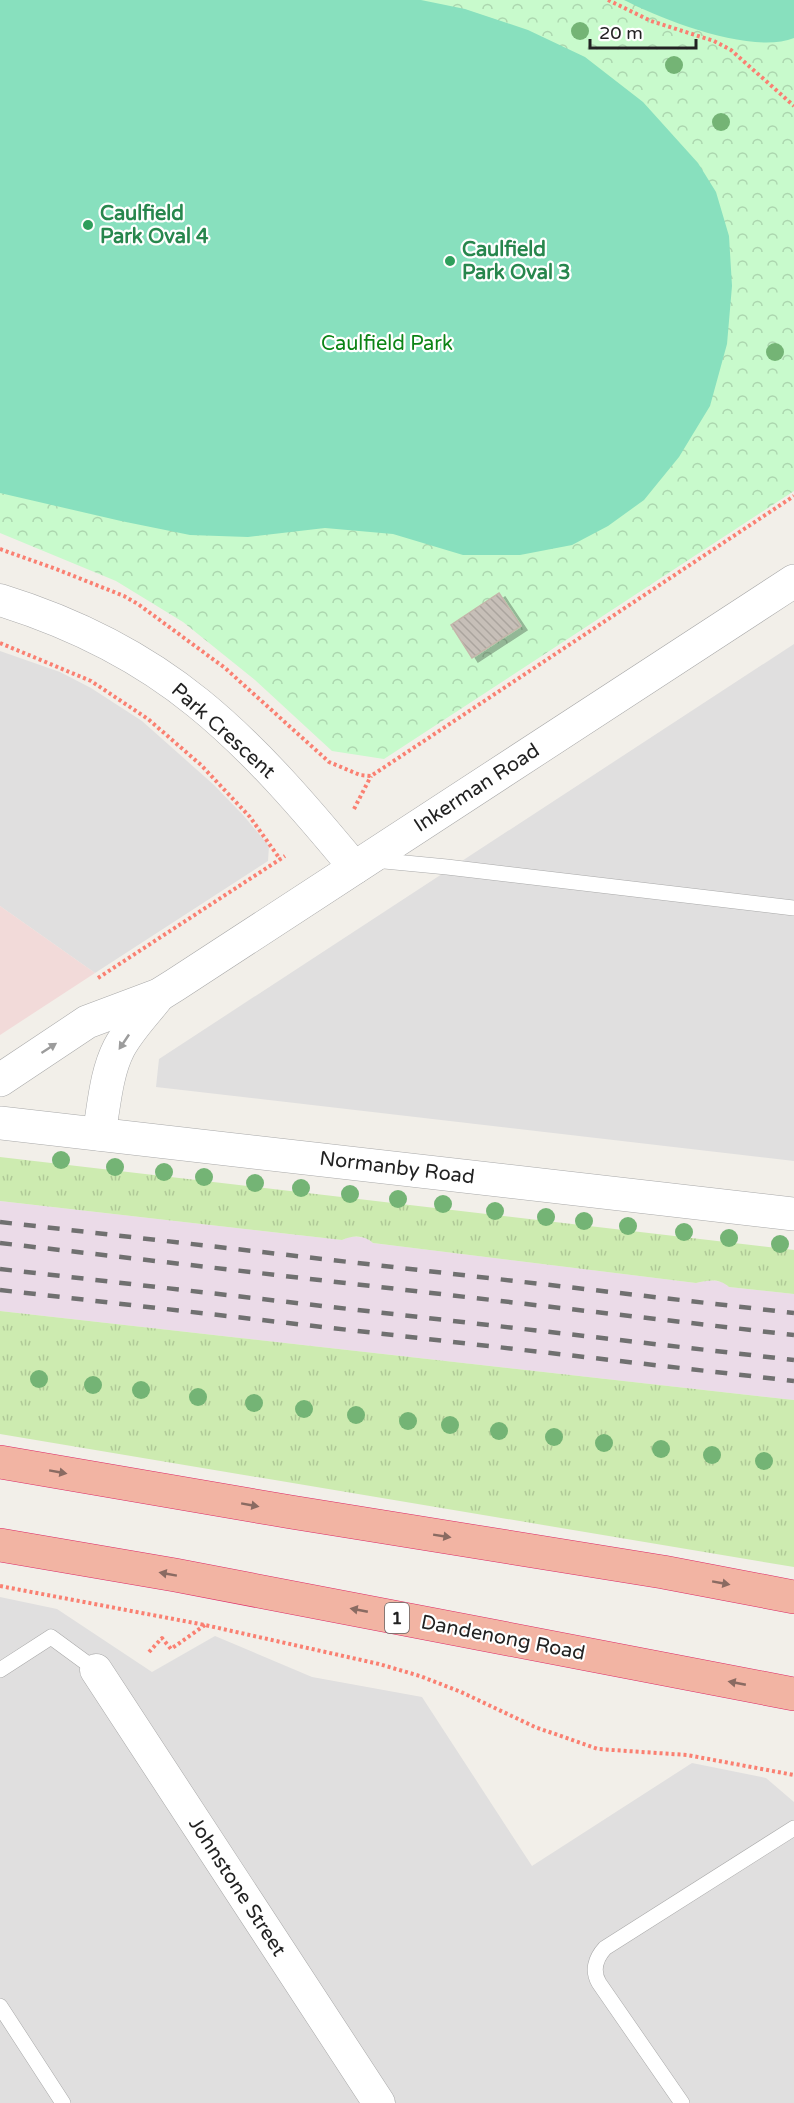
<svg xmlns="http://www.w3.org/2000/svg" width="794" height="2103" viewBox="0 0 794 2103" font-family="'Varela Round',sans-serif">
	<defs>
		<pattern id="grass-tufts" width="24" height="20" patternUnits="userSpaceOnUse" patternTransform="scale(1.5)"><rect width="24" height="20" fill="#cdebb0"/><path d="M3 7l-1-3M5 7V3M7 7l1-3M15 17l-1-3M17 17v-4M19 17l1-3" fill="none" stroke="#b0c997"/></pattern>
		<pattern id="park-crowns" width="20" height="18" patternUnits="userSpaceOnUse" patternTransform="scale(1.5)"><rect width="20" height="18" fill="#c8facc"/><path d="M2 6a3 3 0 1 1 6 0M12 15a3 3 0 1 1 6 0" fill="none" stroke="#acd6af"/></pattern>
		<pattern id="building-back-hatch" width="6" height="6" patternUnits="userSpaceOnUse" patternTransform="scale(1.5)"><rect width="6" height="6" fill="#c7bfb8"/><path d="M-1 5l2 2M0 0l6 6M5-1l2 2" fill="none" stroke="#aba49e"/></pattern>
		<filter id="shadow"><feDropShadow dx="6" dy="4" stdDeviation="0" flood-color="#0004"/></filter>
	</defs>
	<rect width="100%" height="100%" fill="#f2efe9"/>
	<!-- residential -->
	<g fill="#e0dfdf">
		<polygon points="794,644 794,1161 156,1087 159,1059"/>
		<polygon points="0,651 60,672 91,688 142,721 214,785 243,815 269,846 268,861 95,973 0,906"/>
		<polygon points="0,1597 57,1609 152,1672 215,1636 312,1677 422,1697 532,1866 692,1763 766,1778 794,1802 794,2103 0,2103"/>
	</g>
	<!-- commercial -->
	<polygon fill="#f2dad9" points="0,906 95,973 0,1035"/>
	<!-- industrial -->
	<polygon fill="#ebdbe8" points="0,1201 342,1240 350,1236 367,1238 373,1243 696,1283 710,1280 723,1282 729,1287 794,1294 794,1400 0,1311"/>
	<!-- grass -->
	<g fill="url(#grass-tufts)">
		<path d="M0,1157L794,1250V1294L729,1287C719,1278 709,1280 696,1283L373,1243C364,1235 353,1235 342,1240L0,1201Z"/>
		<polygon points="0,1311 794,1400 794,1567 0,1434"/>
	</g>
	<!-- park -->
	<polygon fill="url(#park-crowns)" points="0,0 794,0 794,491 384,759 332,751 255,680 183,622 116,581 0,533"/>
	<!-- pitch -->
	<g fill="#88e0be">
		<polygon points="0,0 421,0 465,9 528,30 585,57 643,102 698,163 716,192 729,236 732,286 727,344 710,406 679,457 644,500 608,526 572,545 520,555 463,555 393,534 325,528 248,537 190,535 121,521 0,493"/>
		<path d="M624,0H794V38C752,55 663,20 624,0Z"/>
	</g>
	<!-- building -->
	<polygon fill="url(#building-back-hatch)" stroke="#c4b6ab" stroke-width="1.5" filter="url(#shadow)" points="499,593 521,626 472,658 451,625"/>
	<g fill="none" stroke-linecap="round" stroke-linejoin="round">
		<defs>
			<g id="service">
				<polyline points="374,860 447,867 794,908"/>
				<polyline points="0,1670 51,1637 96,1670"/>
				<polyline points="0,2006 63,2103"/>
				<path d="M682,2103L599,1983C592,1971 595,1959 605,1948L794,1828"/>
			</g>
			<g id="minor">
				<path d="M0,600C71,622 139,655 198,703C256,750 307,810 355,868"/>
				<polyline points="96,1670 379,2103"/>
			</g>
			<g id="tertiary">
				<polyline points="0,1080 87,1022 159,995 175,985 794,581"/>
				<polyline points="0,1123 794,1214"/>
				<path d="M99,1134C104,1106 106,1073 119,1048C129,1029 146,1012 159,995"/>
			</g>
			<g id="trunk">
				<polyline points="0,1462 291,1512 663,1572 794,1597"/>
				<polyline points="0,1545 175,1575 794,1694"/>
			</g>
		</defs>
		<!-- service casing -->
		<use href="#service" stroke="#a9a9a9" stroke-width="16"/>
		<!-- minor casing -->
		<use href="#minor" stroke="#a9a9a9" stroke-width="33"/>
		<!-- tertiary casing -->
		<use href="#tertiary" stroke="#a9a9a9" stroke-width="34"/>
		<!-- trunk casing -->
		<use href="#trunk" stroke="#dc2a67" stroke-width="34"/>
		<!-- path -->
		<g stroke="#fa8072" stroke-width="4" stroke-dasharray="3 3" stroke-linecap="butt">
			<polyline points="608,0 651,21 714,41 731,50 794,106"/>
			<polyline points="0,549 56,569 124,596 138,604 225,668 329,762 360,775 371,776 794,496"/>
			<polyline points="0,643 91,681 148,719 201,765 250,817 280,859"/>
			<polyline points="354,809 371,776"/>
			<polyline points="98,978 285,856"/>
			<polyline points="0,1586 205,1625 379,1664 420,1676 461,1692 535,1727 598,1749 687,1755 794,1775"/>
			<polyline points="149,1652 162,1638 171,1649 205,1625"/>
		</g>
		<!-- service -->
		<use href="#service" stroke="#fff" stroke-width="15"/>
		<!-- minor -->
		<use href="#minor" stroke="#fff" stroke-width="32"/>
		<!-- tertiary -->
		<use href="#tertiary" stroke="#fff" stroke-width="33"/>
		<!-- trunk -->
		<use href="#trunk" stroke="#f2b4a3" stroke-width="33"/>
		<!-- rail -->
		<g stroke="#707070" stroke-width="4.5" stroke-dasharray="12 12" stroke-linecap="butt">
			<polyline points="0,1222 794,1313"/>
			<polyline points="0,1243 794,1335"/>
			<polyline points="0,1269 794,1360"/>
			<polyline points="0,1290 794,1381"/>
		</g>
	</g>
	<!-- trees -->
	<g fill="#74b475">
		<circle cx="580" cy="31" r="9"/>
		<circle cx="674" cy="65" r="9"/>
		<circle cx="721" cy="122" r="9"/>
		<circle cx="775" cy="352" r="9"/>
		<circle cx="61" cy="1160" r="9"/>
		<circle cx="115" cy="1167" r="9"/>
		<circle cx="164" cy="1172" r="9"/>
		<circle cx="204" cy="1177" r="9"/>
		<circle cx="255" cy="1183" r="9"/>
		<circle cx="301" cy="1188" r="9"/>
		<circle cx="350" cy="1194" r="9"/>
		<circle cx="398" cy="1199" r="9"/>
		<circle cx="443" cy="1204" r="9"/>
		<circle cx="495" cy="1211" r="9"/>
		<circle cx="546" cy="1217" r="9"/>
		<circle cx="584" cy="1221" r="9"/>
		<circle cx="628" cy="1226" r="9"/>
		<circle cx="684" cy="1232" r="9"/>
		<circle cx="729" cy="1238" r="9"/>
		<circle cx="780" cy="1244" r="9"/>
		<circle cx="39" cy="1379" r="9"/>
		<circle cx="93" cy="1385" r="9"/>
		<circle cx="141" cy="1390" r="9"/>
		<circle cx="198" cy="1397" r="9"/>
		<circle cx="254" cy="1403" r="9"/>
		<circle cx="304" cy="1409" r="9"/>
		<circle cx="356" cy="1415" r="9"/>
		<circle cx="408" cy="1421" r="9"/>
		<circle cx="450" cy="1425" r="9"/>
		<circle cx="499" cy="1431" r="9"/>
		<circle cx="554" cy="1437" r="9"/>
		<circle cx="604" cy="1443" r="9"/>
		<circle cx="661" cy="1449" r="9"/>
		<circle cx="712" cy="1455" r="9"/>
		<circle cx="764" cy="1461" r="9"/>
	</g>
	<!-- one-way arrows -->
	<defs><path id="oneway-solid" d="M-6-.8H1V-3.2L6.5 0L1 3.2V.8H-6Z" transform="scale(1.5)"/></defs>
	<g fill="#9c9c9c">
		<use href="#oneway-solid" transform="translate(124 1042) rotate(124)"/>
		<use href="#oneway-solid" transform="translate(49 1048) rotate(-33)"/>
	</g>
	<g fill="#8a6b62">
		<use href="#oneway-solid" transform="translate(58 1472) rotate(10)"/>
		<use href="#oneway-solid" transform="translate(250 1505) rotate(10)"/>
		<use href="#oneway-solid" transform="translate(442 1536) rotate(9)"/>
		<use href="#oneway-solid" transform="translate(168 1574) rotate(-170)"/>
		<use href="#oneway-solid" transform="translate(721 1583) rotate(10)"/>
		<use href="#oneway-solid" transform="translate(359 1610) rotate(-169)"/>
		<use href="#oneway-solid" transform="translate(737 1683) rotate(-169)"/>
	</g>
	<!-- markers -->
	<g fill="#2e9e5b" stroke="#fff" stroke-width="2">
		<circle cx="88" cy="225" r="6"/>
		<circle cx="450" cy="261" r="6"/>
	</g>
	<g text-anchor="middle" dominant-baseline="central" stroke-width="4.5" stroke-linejoin="round" paint-order="stroke">
		<!-- shield labels -->
		<rect fill="#fff" stroke="#646464" stroke-width="1.5" x="385" y="1603" width="24" height="30" rx="4.5"/>
		<g font-size="18" font-weight="bold" fill="#222">
			<text x="397" y="1618">1</text>
		</g>
		<!-- leisure labels -->
		<g font-size="20" font-weight="bold" fill="#27864d" stroke="#fff" text-anchor="start">
			<text x="100" y="214">Caulfield<tspan x="100" dy="23">Park Oval 4</tspan></text>
			<text x="462" y="250">Caulfield<tspan x="462" dy="23">Park Oval 3</tspan></text>
		</g>
		<!-- park labels -->
		<g font-size="20" fill="#0c8416" stroke="#fff">
			<text x="387" y="344">Caulfield Park</text>
		</g>
		<!-- street labels -->
		<g font-size="20" fill="#222" stroke="#fff">
			<text transform="translate(223 731) rotate(42)">Park Crescent</text>
			<text transform="translate(477 788) rotate(-33)">Inkerman Road</text>
			<text transform="translate(397 1168) rotate(7)">Normanby Road</text>
			<text transform="translate(503 1638) rotate(11)">Dandenong Road</text>
			<text transform="translate(237 1887) rotate(57)">Johnstone Street</text>
		</g>
	</g>
	<!-- scale -->
	<path d="M590 39v9h106v-9" fill="none" stroke="#222222" stroke-width="3"/>
	<text x="599" y="39" font-size="18" fill="#222222" stroke="#ffffff" stroke-width="4.5" paint-order="stroke">20 m</text>
</svg>
